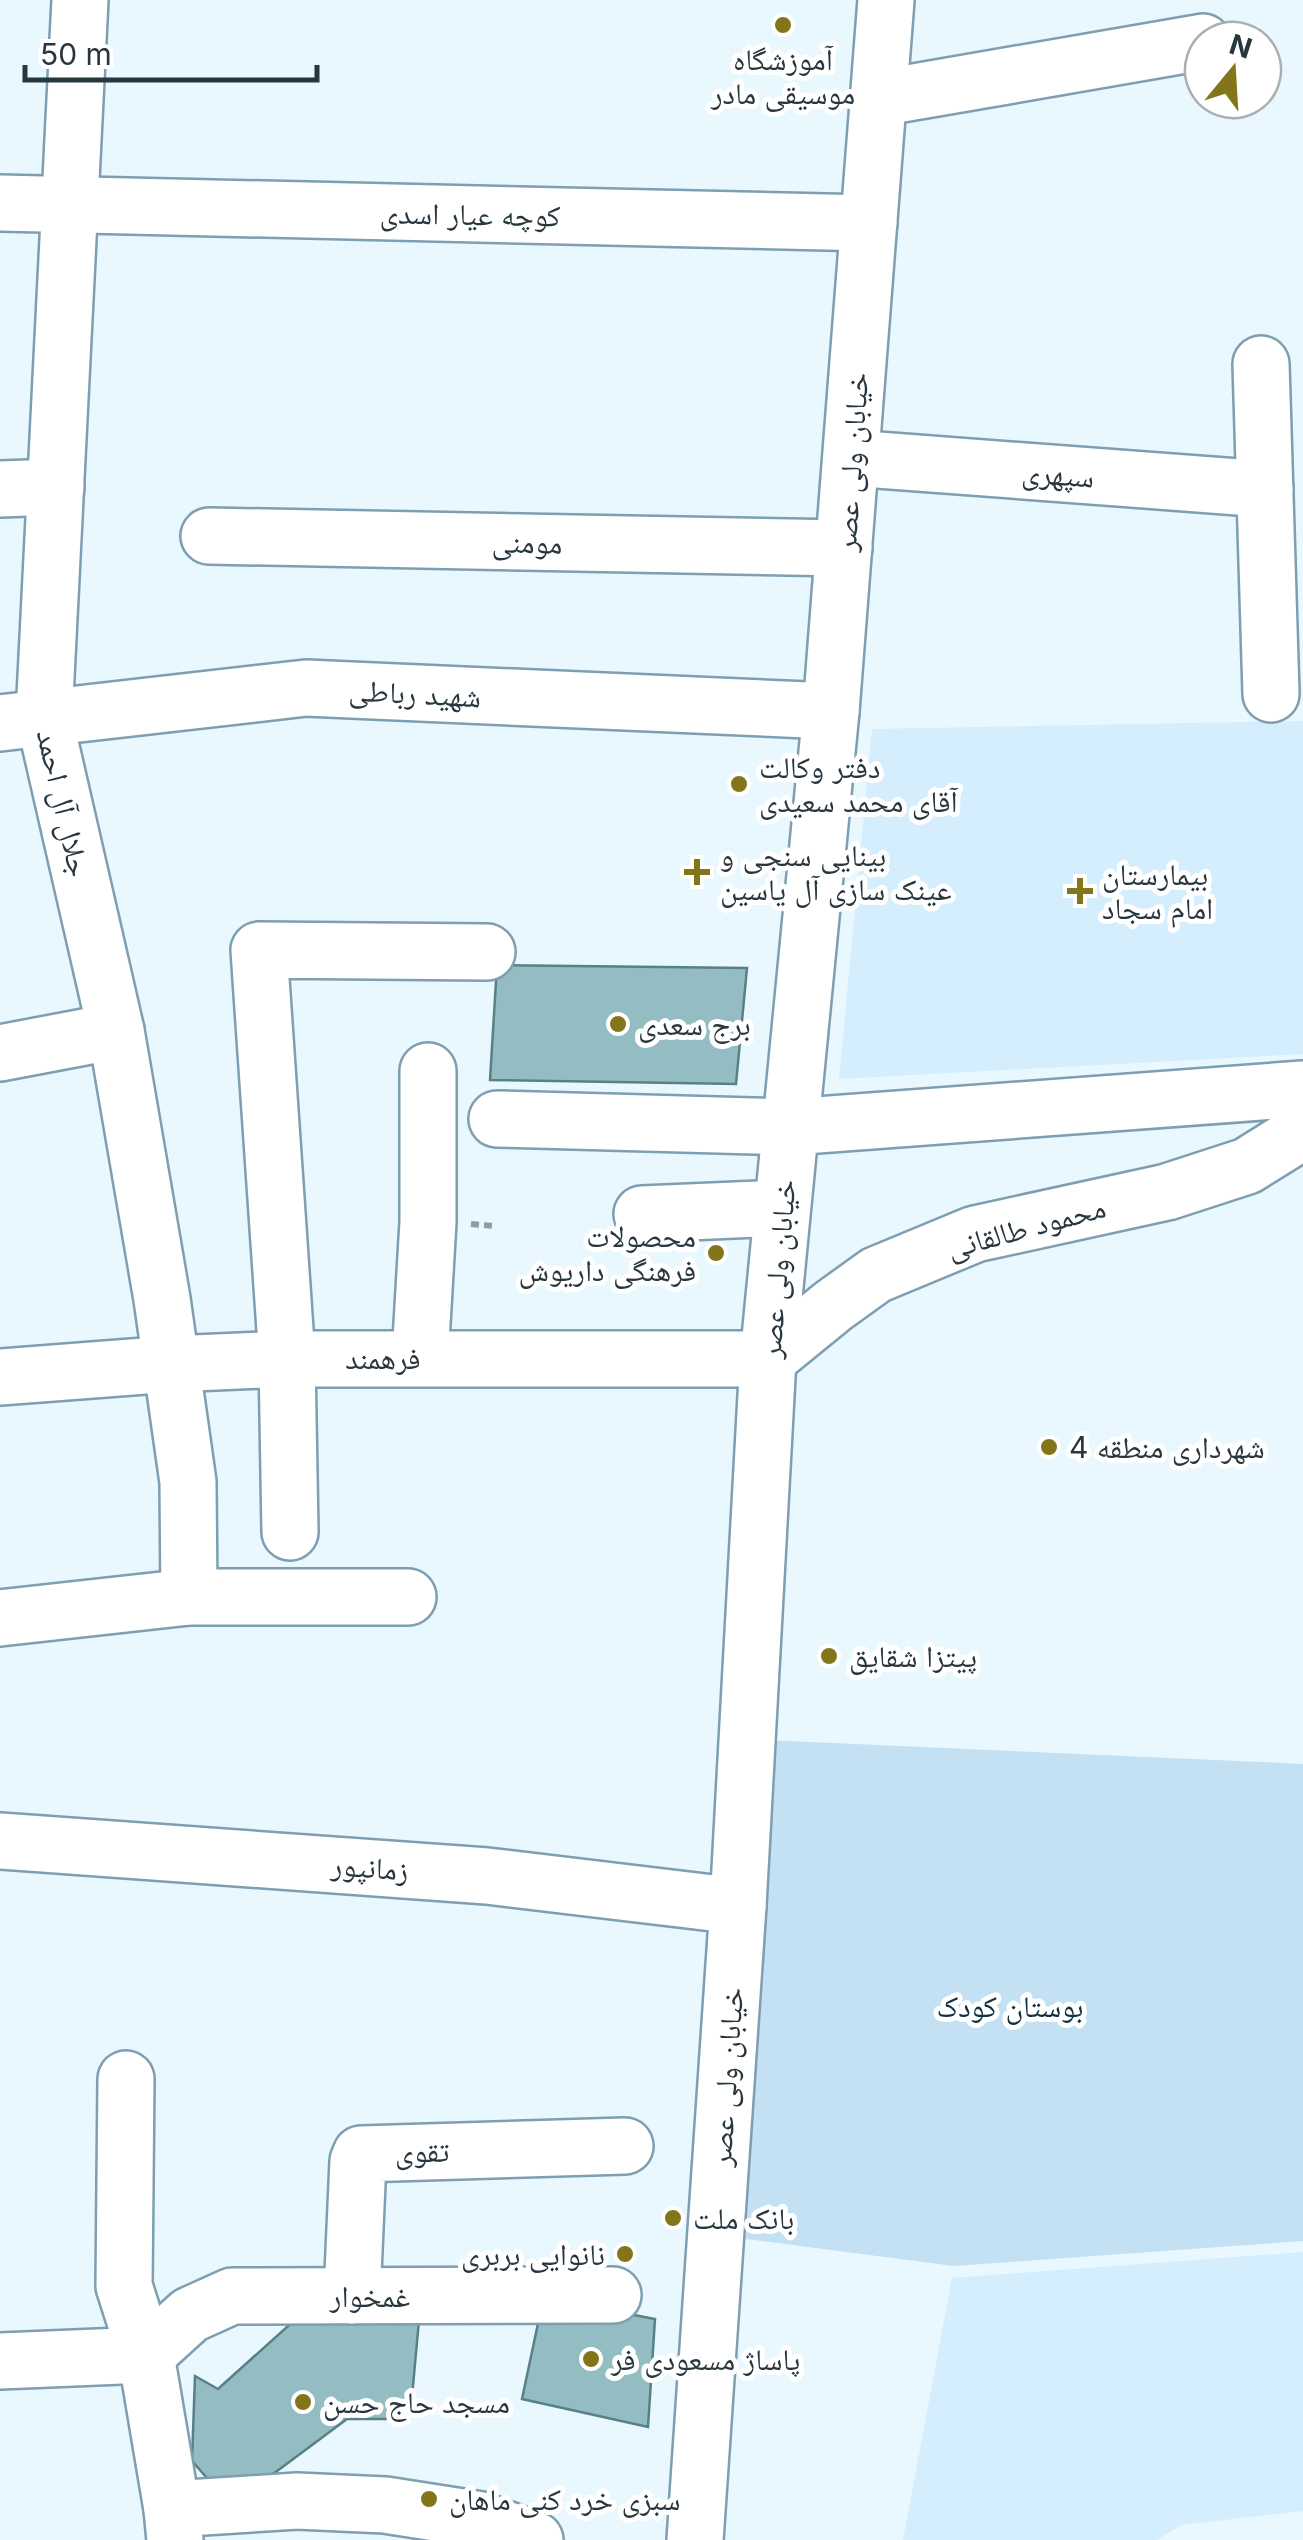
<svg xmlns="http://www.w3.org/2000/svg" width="1303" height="2540" viewBox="0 0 1303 2540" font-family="Inter,'Noto Naskh Arabic',sans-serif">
	<rect width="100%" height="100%" fill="#e9f7ff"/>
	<!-- built -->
	<g fill="#d5eefd">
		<polygon points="1303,721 1303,1054 839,1079 872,729"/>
		<polygon points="1303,2252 1303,2511 1181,2525 1157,2540 903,2540 952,2278"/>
	</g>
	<!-- green -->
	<polygon fill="#c3e1f2" points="765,1740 1303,1764 1303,2241 954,2266 746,2239"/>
	<!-- building -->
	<g fill="#93bdc3" stroke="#588086" stroke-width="2.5">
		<polygon points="497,965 747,968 736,1084 490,1080"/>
		<polygon points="608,2310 655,2319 648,2427 522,2399 540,2314"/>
		<polygon points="298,2317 419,2320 410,2419 347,2419 269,2477 214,2486 192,2461 195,2376 218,2389"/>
	</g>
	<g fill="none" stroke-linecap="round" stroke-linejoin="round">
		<defs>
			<g id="minor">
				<polyline points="80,0 44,717 116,1031 162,1299 188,1482 189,1597"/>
				<polyline points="879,98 1203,42"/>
				<polyline points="0,203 869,223"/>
				<polyline points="1261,364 1271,694"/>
				<polyline points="851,458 1265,489"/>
				<polyline points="0,489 56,487"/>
				<polyline points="209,536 844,548"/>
				<polyline points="0,723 306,688 831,711"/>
				<polyline points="0,1053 116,1031"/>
				<polyline points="497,1119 790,1127 1303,1089"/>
				<polyline points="642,1214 782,1208"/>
				<polyline points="420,1358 428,1222 428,1071"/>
				<polyline points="0,1377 171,1364 287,1359 768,1359 833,1306 876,1275 975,1234 1167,1192 1247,1166 1303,1131"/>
				<polyline points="290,1532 287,1359 259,950 487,952"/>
				<polyline points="0,1618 189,1597 408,1597"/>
				<polyline points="0,1841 487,1876 738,1906"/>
				<polyline points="126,2079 124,2286 146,2355 172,2509 175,2540"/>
				<polyline points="352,2296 358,2161 361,2154 625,2146"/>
				<polyline points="146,2355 190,2315 232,2296 613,2295"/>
				<polyline points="0,2361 146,2355"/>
				<polyline points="172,2509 297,2501 385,2505 481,2520 535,2540"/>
			</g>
			<polyline id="major" points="695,2540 738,1906 768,1359 831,711 886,0"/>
		</defs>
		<!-- minor casing -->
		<use href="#minor" stroke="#7e9eb1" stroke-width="60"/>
		<!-- major casing -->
		<use href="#major" stroke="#7e9eb1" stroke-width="60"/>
		<!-- path -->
		<polyline stroke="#8e9ca4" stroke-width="6" stroke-dasharray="8 5" stroke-linecap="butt" points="471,1224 494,1226"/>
		<!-- minor -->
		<use href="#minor" stroke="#fff" stroke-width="55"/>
		<!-- major -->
		<use href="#major" stroke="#fff" stroke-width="55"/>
	</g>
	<!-- markers -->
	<g fill="#83761a" stroke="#fff" stroke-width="4">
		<circle cx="783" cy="25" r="10"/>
		<circle cx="739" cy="784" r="10"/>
		<path d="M692 857h10v10h10v10h-10v10h-10v-10h-10v-10h10z"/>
		<path d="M1075 876h10v10h10v10h-10v10h-10v-10h-10v-10h10z"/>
		<circle cx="618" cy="1024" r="10"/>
		<circle cx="716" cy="1253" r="10"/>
		<circle cx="1049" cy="1447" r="10"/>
		<circle cx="829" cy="1656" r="10"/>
		<circle cx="673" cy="2218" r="10"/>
		<circle cx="625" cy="2254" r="10"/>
		<circle cx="591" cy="2359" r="10"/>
		<circle cx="303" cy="2402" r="10"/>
		<circle cx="429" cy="2499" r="10"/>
	</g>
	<g text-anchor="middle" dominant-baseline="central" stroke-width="10" stroke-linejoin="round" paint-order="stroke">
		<!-- poi labels -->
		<g font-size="30" fill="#28363e" stroke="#fff" text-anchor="start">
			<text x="783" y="59" text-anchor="middle">آموزشگاه<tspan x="783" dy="34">موسیقی مادر</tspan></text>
			<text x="759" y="767">دفتر وکالت<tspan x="759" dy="34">آقای محمد سعیدی</tspan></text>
			<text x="720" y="855">بینایی سنجی و<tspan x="720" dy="34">عینک سازی آل یاسین</tspan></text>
			<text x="1102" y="874">بیمارستان<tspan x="1102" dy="34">امام سجاد</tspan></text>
			<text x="638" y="1024">برج سعدی</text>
			<text x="696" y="1236" text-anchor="end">محصولات<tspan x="696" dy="34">فرهنگی داریوش</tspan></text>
			<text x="1069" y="1447">شهرداری منطقه 4</text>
			<text x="849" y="1656">پیتزا شقایق</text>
			<text x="693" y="2218">بانک ملت</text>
			<text x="605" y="2254" text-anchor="end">نانوایی بربری</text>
			<text x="611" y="2359">پاساژ مسعودی فر</text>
			<text x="323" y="2402">مسجد حاج حسن</text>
			<text x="449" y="2499">سبزی خرد کنی ماهان</text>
		</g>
		<!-- street labels -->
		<g font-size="30" fill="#28363e" stroke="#fff">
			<text transform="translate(470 214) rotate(1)">کوچه عیار اسدی</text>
			<text transform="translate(851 462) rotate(-86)">خیابان ولی عصر</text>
			<text transform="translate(1058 474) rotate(4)">سپهری</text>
			<text transform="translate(527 542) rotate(1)">مومنی</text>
			<text transform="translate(415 693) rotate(3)">شهید رباطی</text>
			<text transform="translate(64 803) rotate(77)">جلال آل احمد</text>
			<text transform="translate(1026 1227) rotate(-15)">محمود طالقانی</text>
			<text transform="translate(777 1269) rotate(-85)">خیابان ولی عصر</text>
			<text x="383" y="1358">فرهمند</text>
			<text transform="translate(370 1867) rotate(4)">زمانپور</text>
			<text transform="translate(726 2077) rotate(-86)">خیابان ولی عصر</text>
			<text transform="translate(422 2151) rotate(-1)">تقوی</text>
			<text x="370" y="2296">غمخوار</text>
		</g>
		<!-- park labels -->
		<g font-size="30" fill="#0f3041" stroke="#fff">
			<text x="1010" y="2006">بوستان کودک</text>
		</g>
	</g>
	<!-- north arrow -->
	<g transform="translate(1233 70) rotate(18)"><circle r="48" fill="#ffffff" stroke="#a9afb2" stroke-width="2.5"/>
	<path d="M0-8L18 38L0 25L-18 38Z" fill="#83761a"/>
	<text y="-15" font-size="28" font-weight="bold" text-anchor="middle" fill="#28363e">N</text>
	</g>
	<!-- scale -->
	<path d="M25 65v15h292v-15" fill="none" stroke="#28363e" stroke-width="5"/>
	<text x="40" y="65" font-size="30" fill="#28363e" stroke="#ffffff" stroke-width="8" paint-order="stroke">50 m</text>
</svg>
